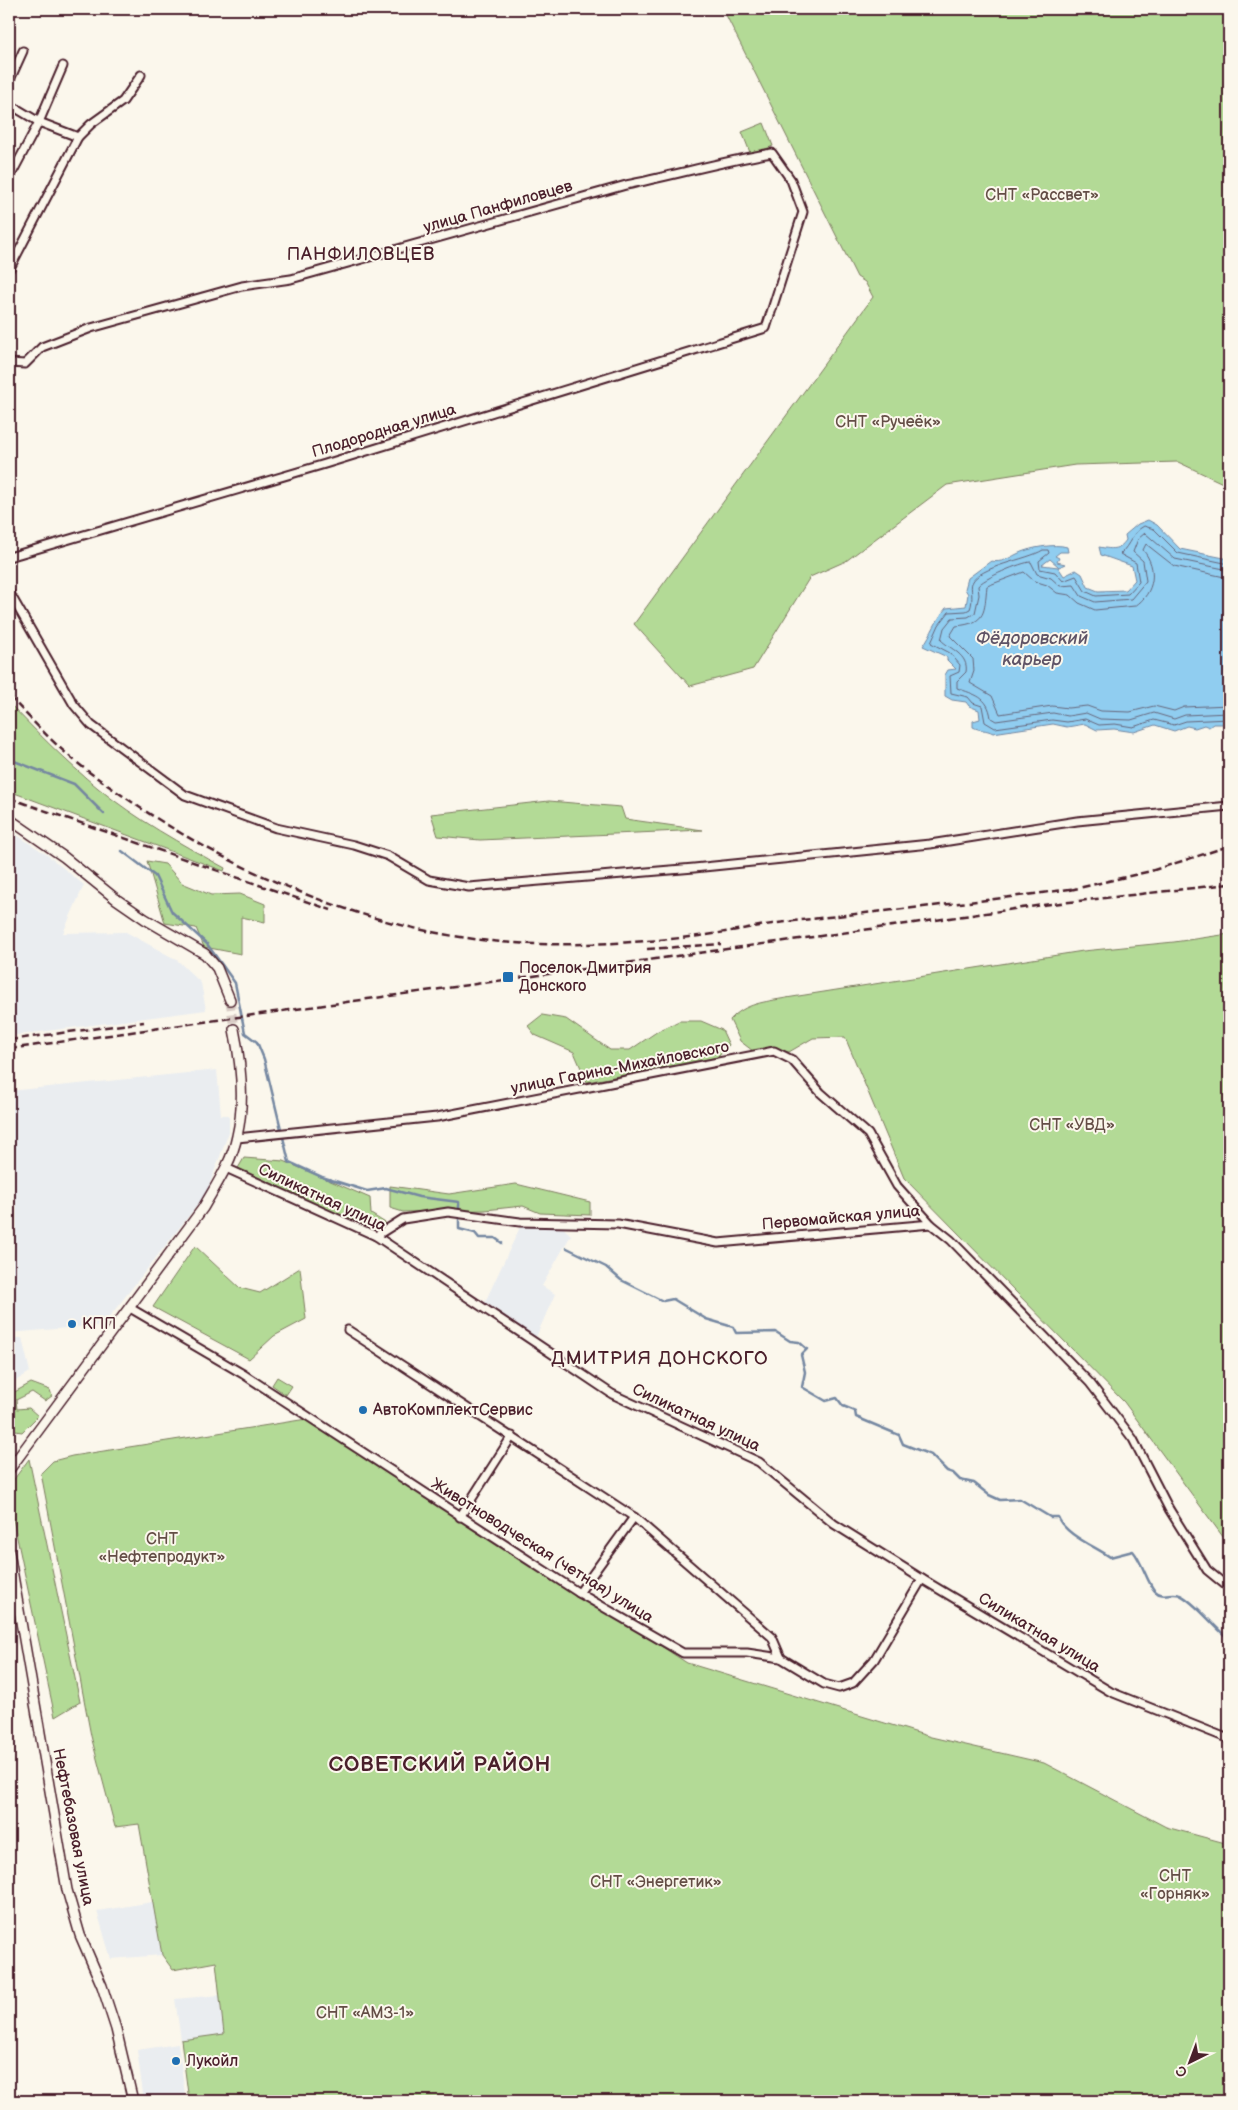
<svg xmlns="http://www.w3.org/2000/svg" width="1238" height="2110" viewBox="0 0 1238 2110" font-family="'Balsamiq Sans',sans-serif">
	<rect width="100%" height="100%" fill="#fbf7ec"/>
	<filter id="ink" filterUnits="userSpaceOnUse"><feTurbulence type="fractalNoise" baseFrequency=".02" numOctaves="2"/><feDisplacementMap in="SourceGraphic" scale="10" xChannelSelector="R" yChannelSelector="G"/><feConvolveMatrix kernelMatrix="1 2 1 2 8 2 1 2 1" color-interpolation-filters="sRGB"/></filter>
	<g filter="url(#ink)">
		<!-- built -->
		<g fill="#eaedf0">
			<polygon points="9,830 46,854 84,885 63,933 126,932 177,960 201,983 206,1010 9,1036"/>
			<polygon points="217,1070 221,1115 229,1115 229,1132 206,1194 103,1325 9,1333 9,1091"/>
			<polygon points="521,1225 560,1225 571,1235 542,1286 555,1294 536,1337 485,1302"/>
			<polygon points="9,1338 22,1338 30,1372 9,1385"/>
			<polygon points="153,1902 162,1955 111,1959 97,1911"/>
			<polygon points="220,1995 224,2034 181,2040 175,1999"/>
			<polygon points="178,2044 186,2101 144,2101 137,2050"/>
		</g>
		<!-- green -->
		<g fill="#b3da96" stroke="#7e7c60">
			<polygon points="723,9 1229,9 1229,486 1178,462 1075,465 947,485 846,561 810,577 753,669 690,686 634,624 873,297 865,282 857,277"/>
			<polygon points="764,123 773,146 751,155 742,132"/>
			<path d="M9,703C37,732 66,762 98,788C136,819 181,844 225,868L224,871L9,791Z"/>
			<polygon points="549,801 621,807 625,819 703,830 480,840 438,836 431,814"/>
			<polygon points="147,861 165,864 182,883 211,895 240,894 265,904 265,922 241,917 241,954 204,947 196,928 165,923"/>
			<path d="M1229,934V1545L1124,1402L904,1178L845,1037L813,1038L789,1052L770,1047L753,1051L740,1041L730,1020C745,1003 765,1002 786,998L1083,951L1174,942Z"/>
			<polygon points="542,1015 566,1019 610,1050 630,1050 658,1031 679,1021 701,1021 722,1030 729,1045 718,1057 587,1082 574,1052 535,1035 528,1026"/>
			<polygon points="244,1158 284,1161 370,1198 371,1214 387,1224 373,1231 237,1170"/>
			<polygon points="516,1184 590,1202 590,1215 540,1213 523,1206 485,1210 403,1212 390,1208 390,1186 449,1194"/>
			<polygon points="195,1246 240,1288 260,1293 300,1268 306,1319 274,1336 249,1359 153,1307"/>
			<polygon points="277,1377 292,1386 286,1395 272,1385"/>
			<polygon points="31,1383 50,1390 52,1396 45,1401 32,1392 16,1400 17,1409 29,1408 38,1416 22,1432 9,1430 9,1395"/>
			<polygon points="313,1418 687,1663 931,1737 1044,1763 1166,1827 1229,1844 1229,2101 189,2101 181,2040 224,2034 216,1962 173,1970 162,1955 139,1824 115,1827 91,1736 41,1473 53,1461 72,1456"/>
			<polygon points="29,1459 80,1702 55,1717 9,1500 9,1486"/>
		</g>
		<!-- water -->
		<path fill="#90cdf0" stroke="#7487a1" d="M1148,520L1157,525L1180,549L1229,559V724H1213L1209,727L1204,725L1195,728L1187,726L1174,731L1155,725L1134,732L1114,729L1097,730L1085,724L1067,727L1053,724L993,733C986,729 980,731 973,727V721L980,719L979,710L969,706L966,702L952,700L945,696V675L948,670L956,669L947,660V657L923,646C932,633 936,620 946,608L966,606L968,594L965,589L968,578L991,561C1002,563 1007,559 1017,554C1028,548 1055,543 1067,547L1068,552H1060L1055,556L1059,558L1057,562L1065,564L1059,567L1050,559L1042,565L1058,567L1064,576L1076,570L1082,574L1088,587L1098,591L1126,590L1135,580L1132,566L1101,555L1099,547C1110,549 1119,551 1126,540L1125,535L1138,524Z"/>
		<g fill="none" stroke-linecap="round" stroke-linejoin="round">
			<!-- shore -->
			<g stroke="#66657a" stroke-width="1">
				<path d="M1229,564L1178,553L1154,529L1144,526C1131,533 1131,544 1120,554L1136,563L1139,582L1128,594L1096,596L1085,591L1076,576L1063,581L1055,572L1040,569L1039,561L1049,553L1048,550H1043C1027,560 979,566 972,583C970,587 974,599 970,609L966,611L949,612L939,625L931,643L950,653L960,665L959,672L950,676L951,693L968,697L973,703L982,706L985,722L995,728L1052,720L1067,722L1085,719L1099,725L1115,724L1133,727L1154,720L1174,725L1186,721L1229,719"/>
				<path d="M1229,570L1175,559L1145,533L1138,539L1133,552L1143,561L1146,581L1131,599L1095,602L1081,596L1074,585L1060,586L1051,578L1037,574L1031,562C1022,562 982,579 978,586L979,595L975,613L968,617L952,618L944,628L941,640C950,649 969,655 966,672L957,681V688C975,695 988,696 991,718L996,721L1053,713L1068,716L1086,713L1100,719L1131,720L1154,713L1174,719L1185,715L1229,713"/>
				<path d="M1229,578L1174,566L1146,544L1143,550C1158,568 1155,593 1135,606L1095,610L1079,603L1070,595L1057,593L1047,585L1034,581L1024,572L987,586C984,612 987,623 956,626L950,636L973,659L974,671L970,683L992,696L1000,714L1052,706L1068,708L1087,706L1101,711L1130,712L1154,706L1174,711L1184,707L1229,705"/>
			</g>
			<!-- stream -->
			<g stroke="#7487a1" stroke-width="2.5">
				<polyline points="9,759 74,784 104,814"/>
				<polyline points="122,851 155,876 172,912 207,944 235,983 245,1033 257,1042 264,1059 289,1162 322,1177 367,1191 386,1188 419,1197 459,1202 459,1229 475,1233 479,1238 495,1238 502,1243"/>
				<path d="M567,1248L606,1267L621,1280L663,1301L673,1299L706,1319L733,1327L736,1333L776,1332L790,1341L799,1342L807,1349L801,1355L805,1372L802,1387L826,1401L837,1398L843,1406L855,1411L856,1417L899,1435L903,1444L931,1455L947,1471L953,1473L960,1480L974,1483L989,1495L1000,1500L1020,1499L1050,1517H1058C1064,1534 1096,1547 1110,1557L1133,1551C1142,1561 1148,1585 1155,1591C1163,1599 1172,1591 1180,1595C1194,1601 1214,1627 1229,1639"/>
			</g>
			<!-- tertiary-tunnel -->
			<polyline stroke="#d8ccc5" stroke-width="9" stroke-dasharray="9 4.5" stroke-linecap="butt" points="230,1000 234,1029"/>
			<defs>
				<g id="minor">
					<polyline points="9,82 23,51"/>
					<polyline points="9,104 39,122 78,137"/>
					<polyline points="9,179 39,122 63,66"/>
					<polyline points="9,270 78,137 91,124 123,101 141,75"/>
					<path d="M9,363L25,364L42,347L91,328L242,286L291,279L626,185C675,175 723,161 772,153L791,180L803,212L766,328L325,464L9,557"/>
					<polyline points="9,592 74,705 91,725 185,795 276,828 354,845 388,856 429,880 469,887 694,868 930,844 1077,821 1229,806"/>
					<polyline points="237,1138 437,1117 774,1051 792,1060 821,1093 868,1134 897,1186 931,1224"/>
					<polyline points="226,1168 376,1236 612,1394 759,1462 834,1524 922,1579 1111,1692 1229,1739"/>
					<polyline points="376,1236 403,1219 448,1212 520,1222 618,1224 718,1243 931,1224 951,1240 1090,1383 1133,1439 1169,1509 1207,1570 1229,1588"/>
					<polyline points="130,1308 243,1374 579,1593 683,1653 747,1653 781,1658 824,1684 839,1688 853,1683 874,1660 922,1579"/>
					<polyline points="348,1330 634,1517 772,1637 781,1658"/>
					<polyline points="460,1517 512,1436"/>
					<polyline points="579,1593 634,1517"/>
				</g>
				<g id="tertiary">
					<polyline points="9,819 64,857 116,899 145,919 205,954 217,968 230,1000"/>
					<path d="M9,1470L203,1208C216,1185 232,1162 237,1136C245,1102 241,1063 234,1029"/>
					<polyline points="9,1552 67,1890 80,1935 102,1986 116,2029 133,2101"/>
				</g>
			</defs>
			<!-- minor casing -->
			<use href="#minor" stroke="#4a1f2b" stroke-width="11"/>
			<!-- tertiary casing -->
			<use href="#tertiary" stroke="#4a1f2b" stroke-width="12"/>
			<!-- minor -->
			<use href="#minor" stroke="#fbf7ec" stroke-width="7"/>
			<!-- tertiary -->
			<use href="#tertiary" stroke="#fbf7ec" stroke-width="9"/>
			<!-- rail -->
			<g stroke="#4a1f2b" stroke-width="2.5" stroke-dasharray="8 4" stroke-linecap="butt">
				<path d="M9,696C30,718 51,741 74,760C94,777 118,792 139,807C254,883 395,940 535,944C586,945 638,943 689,937C722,934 753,926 786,922C882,910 979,903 1076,888"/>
				<polyline points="9,798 331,910"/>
				<polyline points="1070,890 1151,871 1229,846"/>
				<polyline points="647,949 721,944"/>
				<polyline points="9,1040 144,1022"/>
				<polyline points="9,1049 1043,905 1229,884"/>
			</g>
		</g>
	</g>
	<!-- markers -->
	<g fill="#1f6fb2" stroke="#fbf7ec" stroke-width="2">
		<rect x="502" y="971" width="12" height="12" rx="2.5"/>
		<circle cx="72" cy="1324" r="5"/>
		<circle cx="363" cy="1410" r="5"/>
		<circle cx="176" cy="2061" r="5"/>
	</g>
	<g text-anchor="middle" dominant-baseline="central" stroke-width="4" stroke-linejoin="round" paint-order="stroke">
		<!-- park labels -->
		<g font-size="16" fill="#644e46" stroke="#fbf7ec">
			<text x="1042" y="195">СНТ «Рассвет»</text>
			<text x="888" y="422">СНТ «Ручеёк»</text>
			<text x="1072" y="1125">СНТ «УВД»</text>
			<text x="162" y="1539">СНТ<tspan x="162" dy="18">«Нефтепродукт»</tspan></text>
			<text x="1175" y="1876">СНТ<tspan x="1175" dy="18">«Горняк»</tspan></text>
			<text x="656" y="1882">СНТ «Энергетик»</text>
			<text x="365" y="2013">СНТ «АМЗ-1»</text>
		</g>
		<!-- street labels -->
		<g font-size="16" fill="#4a1f2b" stroke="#fbf7ec">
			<text transform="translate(498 207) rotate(-16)">улица Панфиловцев</text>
			<text transform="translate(384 431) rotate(-17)">Плодородная улица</text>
			<text transform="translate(620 1068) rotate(-11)">улица Гарина-Михайловского</text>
			<text transform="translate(322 1198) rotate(25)">Силикатная улица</text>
			<text transform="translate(841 1218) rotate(-5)">Первомайская улица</text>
			<text transform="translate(696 1418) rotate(25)">Силикатная улица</text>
			<text transform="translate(542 1551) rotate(32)">Животноводческая (четная) улица</text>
			<text transform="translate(1039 1633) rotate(31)">Силикатная улица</text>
			<text transform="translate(73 1827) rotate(79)">Нефтебазовая улица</text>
		</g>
		<!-- poi labels -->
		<g font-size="16" fill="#4a1f2b" stroke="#fbf7ec" text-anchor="start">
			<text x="519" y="968">Поселок Дмитрия<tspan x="519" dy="18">Донского</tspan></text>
			<text x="82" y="1324">КПП</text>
			<text x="373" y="1410">АвтоКомплектСервис</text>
			<text x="186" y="2061">Лукойл</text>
		</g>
		<!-- neighbourhood labels -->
		<g font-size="18" letter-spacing="1" fill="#4a1f2b" stroke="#fbf7ec">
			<text x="361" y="254">ПАНФИЛОВЦЕВ</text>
		</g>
		<!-- water labels -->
		<g font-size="18" font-style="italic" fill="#5f5366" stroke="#fbf7ec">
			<text x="1032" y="638">Фёдоровский<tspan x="1032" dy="21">карьер</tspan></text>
		</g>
		<!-- quarter labels -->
		<g font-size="19" letter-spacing="1" fill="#4a1f2b" stroke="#fbf7ec">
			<text x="660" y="1358">ДМИТРИЯ ДОНСКОГО</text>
		</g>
		<!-- district labels -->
		<g font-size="21" font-weight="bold" letter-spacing="1" fill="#4a1f2b" stroke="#fbf7ec">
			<text x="440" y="1764">СОВЕТСКИЙ РАЙОН</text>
		</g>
	</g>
	<!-- margin -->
	<rect width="1238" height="2110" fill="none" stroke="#fbf7ec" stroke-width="30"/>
	<rect x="15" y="15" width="1208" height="2080" fill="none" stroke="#4a1f2b" stroke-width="2" filter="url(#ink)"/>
	<!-- north arrow -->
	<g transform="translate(1190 2062) rotate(222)" stroke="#fbf7ec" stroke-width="4" paint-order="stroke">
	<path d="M0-4L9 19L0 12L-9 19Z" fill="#4a1f2b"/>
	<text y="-8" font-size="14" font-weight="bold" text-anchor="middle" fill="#4a1f2b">С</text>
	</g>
</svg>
